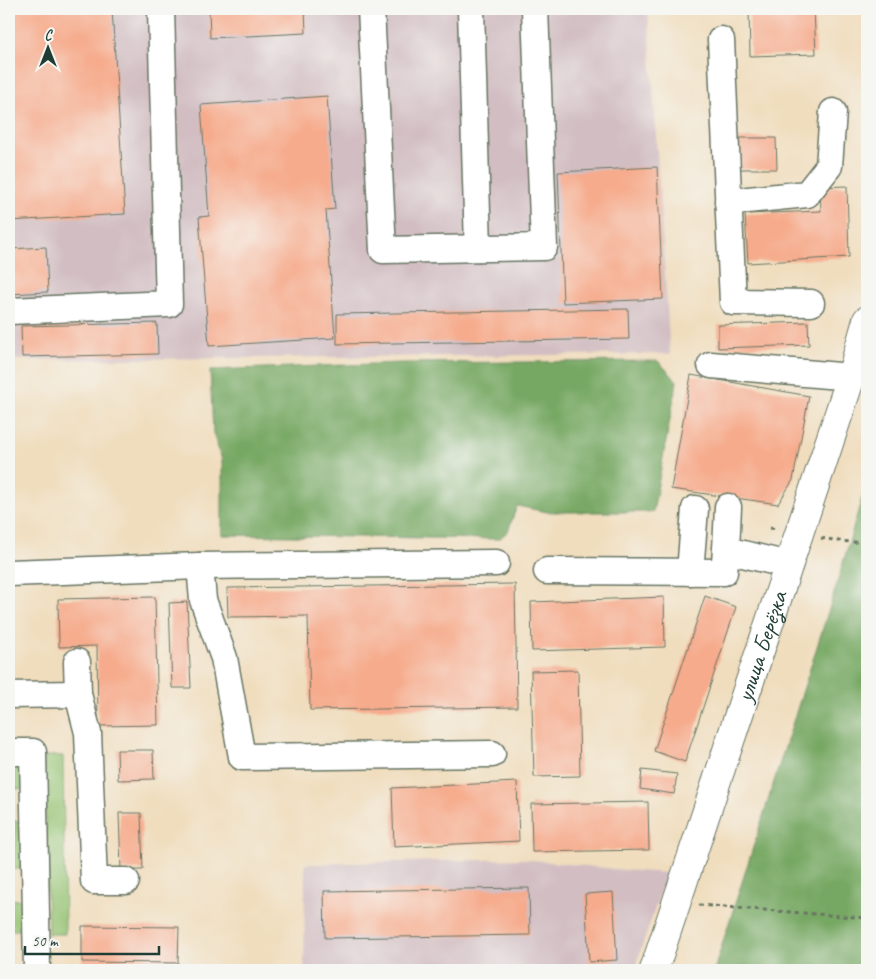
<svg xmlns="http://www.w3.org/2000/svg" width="876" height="979" viewBox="0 0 876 979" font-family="Caveat,sans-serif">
	<rect width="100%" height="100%" fill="#f6f6f2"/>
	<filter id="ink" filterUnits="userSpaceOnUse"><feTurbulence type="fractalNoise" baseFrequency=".02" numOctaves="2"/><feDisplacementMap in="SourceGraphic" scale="10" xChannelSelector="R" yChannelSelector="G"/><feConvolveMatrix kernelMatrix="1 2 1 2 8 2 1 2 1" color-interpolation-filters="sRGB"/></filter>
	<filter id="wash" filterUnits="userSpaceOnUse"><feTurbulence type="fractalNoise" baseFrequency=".0096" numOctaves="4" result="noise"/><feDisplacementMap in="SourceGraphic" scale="20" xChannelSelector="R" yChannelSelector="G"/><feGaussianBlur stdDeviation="1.12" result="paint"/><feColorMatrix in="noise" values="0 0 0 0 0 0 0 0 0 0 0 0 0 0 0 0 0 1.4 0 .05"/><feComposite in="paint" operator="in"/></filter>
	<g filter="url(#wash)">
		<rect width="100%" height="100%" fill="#f0ddbd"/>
		<!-- industrial -->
		<g fill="#d2bec2">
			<polygon points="9,9 648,9 670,354 9,360"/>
			<polygon points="523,859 614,869 667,873 634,970 304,970 305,864"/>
		</g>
		<!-- green -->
		<g fill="#94c271" stroke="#5a8052">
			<polygon points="44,756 63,756 65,934 48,934"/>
			<rect x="9" y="760" width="18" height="29"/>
			<rect x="9" y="821" width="19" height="48"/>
			<polygon points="29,899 29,930 10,930 9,900"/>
		</g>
		<!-- forest -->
		<g fill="#77a863" stroke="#4b724c">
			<polygon points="658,361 677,381 653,512 547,512 517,506 508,531 499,539 222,535 222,460 213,433 210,370 401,363"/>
			<polygon points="867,480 867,970 714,970 836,587"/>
		</g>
		<g id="blocks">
			<!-- building -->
			<g fill="#f6ab8c">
				<polygon points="9,9 112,9 125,214 9,221"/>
				<polygon points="209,9 305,9 306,33 210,38"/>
				<polygon points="749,9 814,9 816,54 750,56"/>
				<polygon points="327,96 335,209 326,210 335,338 209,346 199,217 209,216 201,105"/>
				<polygon points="729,138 776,138 777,169 738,169"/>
				<polygon points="657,167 663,299 563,303 558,172"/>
				<polygon points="847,186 849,257 748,263 745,214 821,211 820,187"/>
				<polygon points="46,247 48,292 9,294 9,249"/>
				<polygon points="628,309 629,339 337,344 337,314"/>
				<polygon points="808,322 809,345 718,348 718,325"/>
				<polygon points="157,323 158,354 22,357 21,326"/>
				<polygon points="691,375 809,396 793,480 778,504 671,489"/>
				<polygon points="515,584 517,707 310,710 308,616 228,617 227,588"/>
				<polygon points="705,596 736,607 685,762 654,751"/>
				<polygon points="155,597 158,725 98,726 97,646 59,647 58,599"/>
				<polygon points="664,597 665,647 532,651 531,602"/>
				<polygon points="187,602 191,688 172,688 169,603"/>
				<polygon points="578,670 580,776 534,777 531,671"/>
				<polygon points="117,750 153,750 154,779 118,780"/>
				<polygon points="642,770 677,774 674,794 640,789"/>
				<polygon points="517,782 519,841 394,847 392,788"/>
				<polygon points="648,802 649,850 532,852 531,804"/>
				<polygon points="119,813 141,813 143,870 121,870"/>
				<polygon points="529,888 530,935 325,938 324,891"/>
				<polygon points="613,892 617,960 589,962 585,894"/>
				<polygon points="82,926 179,927 178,963 82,962"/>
				<polygon points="9,947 10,947 11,970 9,970"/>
			</g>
		</g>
	</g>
	<g filter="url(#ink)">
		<use href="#blocks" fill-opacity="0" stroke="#687564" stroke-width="1"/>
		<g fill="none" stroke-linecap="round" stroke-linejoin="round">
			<defs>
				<g id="minor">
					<polyline points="371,9 383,250 544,247 535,9"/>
					<polyline points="471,9 478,248"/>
					<polyline points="721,40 733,302 811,303"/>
					<polyline points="728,202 807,194 829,166 833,112"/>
					<polyline points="9,311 169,304 161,9"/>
					<polyline points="711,365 851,377"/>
					<polyline points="728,507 726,550 789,565"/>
					<polyline points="200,566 203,600 224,658 242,757 492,754"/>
					<polyline points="547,571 724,572 726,550"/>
					<polyline points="690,572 695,509"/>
					<polyline points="9,573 200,566 496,563"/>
					<polyline points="77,662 78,694"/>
					<polyline points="9,695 78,694 88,733 94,881 126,881"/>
					<polyline points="9,752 33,752 37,970"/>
				</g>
				<g id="major">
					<path id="s1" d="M654,970L851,377L867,320"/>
				</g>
			</defs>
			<!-- minor casing -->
			<use href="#minor" stroke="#687564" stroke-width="29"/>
			<!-- major casing -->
			<use href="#major" stroke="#687564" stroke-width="30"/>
			<!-- path -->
			<g stroke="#687564" stroke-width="3" stroke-dasharray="4 4" stroke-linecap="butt">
				<polyline points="770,528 778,529"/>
				<polyline points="821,538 839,541 867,543"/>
				<polyline points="699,905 867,918"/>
			</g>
			<!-- minor -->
			<use href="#minor" stroke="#fff" stroke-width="26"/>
			<!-- major -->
			<use href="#major" stroke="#fff" stroke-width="28"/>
		</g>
	</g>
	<g text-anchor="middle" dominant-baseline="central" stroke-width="4.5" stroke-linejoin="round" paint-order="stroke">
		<!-- street labels -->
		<g font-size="24" fill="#1f3d34" stroke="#f6f6f2">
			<text stroke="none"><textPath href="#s1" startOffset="341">улица Берёзка</textPath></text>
		</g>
	</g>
	<!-- margin -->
	<rect width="876" height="979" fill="none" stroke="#f6f6f2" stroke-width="30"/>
	<!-- north arrow -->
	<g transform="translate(48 48)" stroke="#f6f6f2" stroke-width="4" paint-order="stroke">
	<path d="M0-4L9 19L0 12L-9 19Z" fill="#1f3d34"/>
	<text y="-8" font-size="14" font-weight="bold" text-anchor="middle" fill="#1f3d34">С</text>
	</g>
	<!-- scale -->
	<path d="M25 946v8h134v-8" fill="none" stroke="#1f3d34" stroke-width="2.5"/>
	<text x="32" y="946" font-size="15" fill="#1f3d34" stroke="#f6f6f2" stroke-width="4" paint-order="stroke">50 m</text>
</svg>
